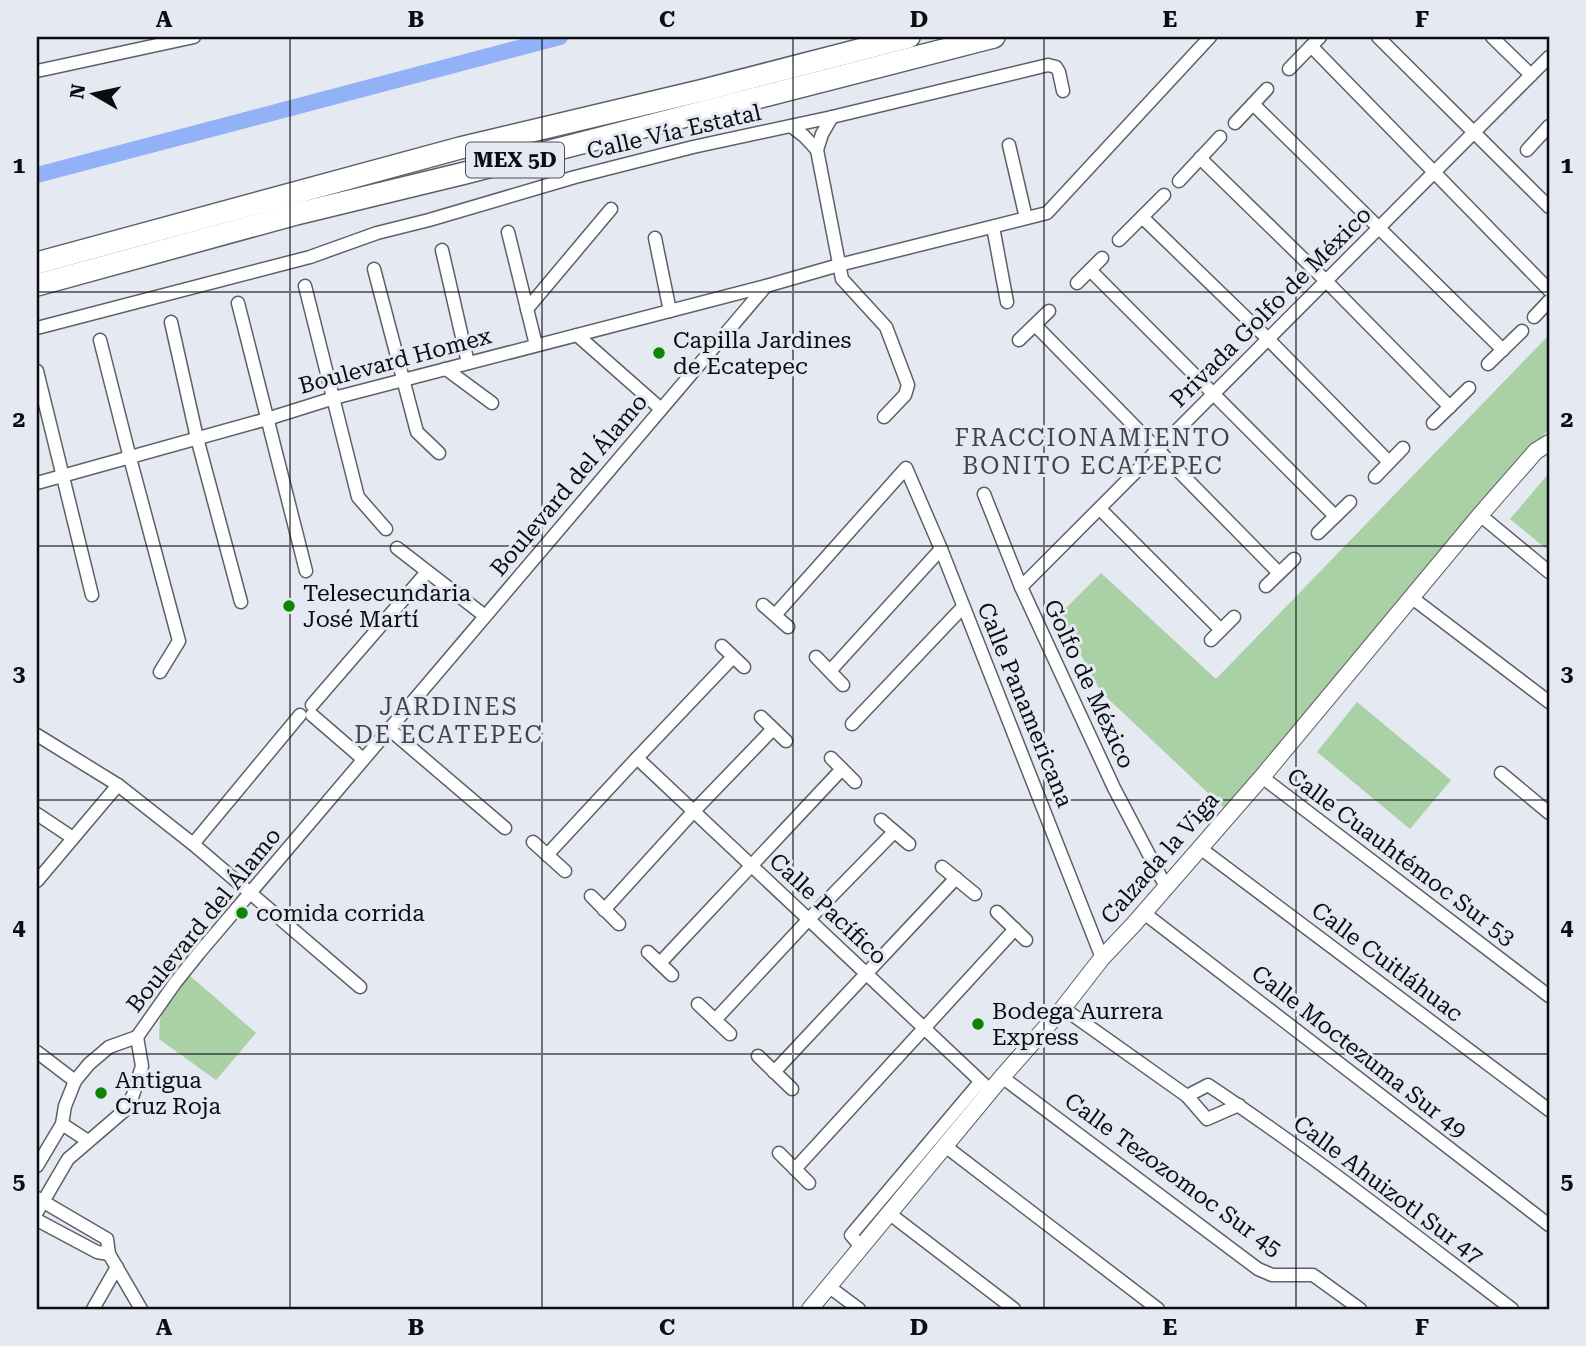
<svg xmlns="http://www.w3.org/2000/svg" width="1586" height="1346" viewBox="0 0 1586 1346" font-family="'Roboto Serif',serif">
	<rect width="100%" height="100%" fill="#e5e9f2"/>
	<!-- green -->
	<g fill="#aad1a6">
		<polygon points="1549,335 1549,429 1225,809 1101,692 1059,615 1101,573 1216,679"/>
		<polygon points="1549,473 1549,551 1510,519"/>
		<polygon points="1357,702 1451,780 1410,829 1317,752"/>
		<polygon points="189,975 256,1033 216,1080 159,1039 160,1019 164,1005"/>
	</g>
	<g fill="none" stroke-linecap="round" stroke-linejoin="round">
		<!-- canal -->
		<polyline stroke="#93b1f7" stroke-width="16" points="37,175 560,37"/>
		<defs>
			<g id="street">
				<polyline points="1378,37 1549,207"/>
				<polyline points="1492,37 1531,75"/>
				<polyline points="1311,46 1549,290"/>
				<polyline points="1289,69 1320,37"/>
				<polyline points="37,71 194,37"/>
				<polyline points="1253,104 1503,350"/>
				<polyline points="832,117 822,134 817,150 842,279 886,327 908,385 905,395 884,417"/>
				<polyline points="1235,123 1267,89"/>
				<polyline points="791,126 804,136 817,150"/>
				<polyline points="1009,145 1026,218"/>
				<polyline points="1527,150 1549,126"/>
				<polyline points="1200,158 1327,282 1450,407"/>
				<polyline points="1179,181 1220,137"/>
				<polyline points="1142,217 1269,340 1389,462"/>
				<polyline points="993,227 1007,302"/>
				<polyline points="508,232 536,345"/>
				<polyline points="655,238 670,311"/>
				<polyline points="1119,240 1164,195"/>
				<polyline points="442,250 468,363"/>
				<polyline points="374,269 417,432 439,453"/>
				<polyline points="1090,270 1335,516"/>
				<polyline points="1077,283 1102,258"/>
				<polyline points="305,286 358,497 386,529"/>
				<polyline points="238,303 306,571"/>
				<polyline points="527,309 611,209"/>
				<polyline points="1534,317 1549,301"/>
				<polyline points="171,322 197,438 241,602"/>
				<polyline points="1035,325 1279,573"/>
				<polyline points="37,328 310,257 377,233 429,220 575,177 693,147 832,117 1048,65 1056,67 1059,72 1063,91"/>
				<polyline points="577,335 661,409"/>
				<polyline points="100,340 130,458 179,641 160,672"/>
				<polyline points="1019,340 1049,311"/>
				<polyline points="1488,364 1522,331"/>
				<polyline points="446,369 492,403"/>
				<polyline points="37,371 92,595"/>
				<polyline points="1433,423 1469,388"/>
				<polyline points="1375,477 1403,448"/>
				<polyline points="37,483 267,419 334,398 766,286 839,265 1047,213 1210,37"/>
				<polyline points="984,494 1021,587 1114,788 1166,887"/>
				<polyline points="1100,509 1221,630"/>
				<polyline points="1480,515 1549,572"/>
				<polyline points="1318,533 1350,502"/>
				<polyline points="397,548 485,616"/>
				<polyline points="1266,586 1294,559"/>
				<polyline points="1021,587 1549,57"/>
				<polyline points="1411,597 1549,702"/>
				<polyline points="763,605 788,627"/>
				<polyline points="775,615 906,468 941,549 1102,958"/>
				<polyline points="1211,640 1234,617"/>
				<polyline points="722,646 744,667"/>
				<polyline points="816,657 843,685"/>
				<polyline points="830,671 941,549"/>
				<polyline points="312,705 427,572"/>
				<polyline points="312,715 363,759"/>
				<polyline points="761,717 786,741"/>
				<polyline points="852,724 963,607"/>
				<polyline points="389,729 505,828"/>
				<polyline points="37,735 118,785 193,844 360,987"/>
				<polyline points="637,758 991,1091"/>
				<polyline points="831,758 855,782"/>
				<polyline points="1501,773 1549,813"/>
				<polyline points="1262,777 1549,996"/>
				<polyline points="37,814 73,838"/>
				<polyline points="881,820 909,844"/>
				<polyline points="533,842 565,871"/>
				<polyline points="193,844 300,715"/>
				<polyline points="1200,848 1549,1110"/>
				<polyline points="547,855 637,758 733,657"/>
				<polyline points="942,867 975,894"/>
				<polyline points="37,881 118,785"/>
				<polyline points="591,896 619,924"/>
				<polyline points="604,910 693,812 773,729"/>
				<polyline points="997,912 1026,940"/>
				<polyline points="1144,913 1549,1225"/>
				<polyline points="648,952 672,975"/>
				<polyline points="660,963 842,769"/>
				<polyline points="698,1004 730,1034"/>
				<polyline points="1063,1008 1187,1096 1207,1119 1239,1105"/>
				<polyline points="715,1020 809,919 894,832"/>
				<polyline points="137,1037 175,983 199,953 766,286"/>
				<polyline points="37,1052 75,1081"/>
				<polyline points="758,1056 792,1089"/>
				<polyline points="774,1072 956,878"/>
				<polyline points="1002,1077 1258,1269 1272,1275 1313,1275 1360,1309"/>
				<path d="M1187,1096L1208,1085C1313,1155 1412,1233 1512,1309"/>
				<polyline points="62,1124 88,1141"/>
				<polyline points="945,1146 1158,1309"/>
				<polyline points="779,1153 809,1183"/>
				<polyline points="37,1166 62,1124 65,1106 75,1081 89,1064 109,1047 137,1037"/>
				<polyline points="795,1169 1015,929"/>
				<polyline points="37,1198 107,1239 109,1254 141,1309"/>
				<polyline points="37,1212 68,1159 125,1110 133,1095 142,1066 137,1037"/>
				<polyline points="890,1214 1014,1309"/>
				<polyline points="37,1220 97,1252 109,1254"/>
				<polyline points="861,1247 851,1235 980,1082"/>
				<polyline points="828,1286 859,1309"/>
				<polyline points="93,1309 117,1267"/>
			</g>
			<polyline id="secondary" points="810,1309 1002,1077 1063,1008 1102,958 1134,924 1262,777 1480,515 1536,451 1549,443"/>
			<g id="highway">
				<polyline points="37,263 460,148 704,90 909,37"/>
				<polyline points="37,285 296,214 465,173 994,37"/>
			</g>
		</defs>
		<!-- street casing -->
		<use href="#street" stroke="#5d6068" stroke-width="15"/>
		<!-- secondary casing -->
		<use href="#secondary" stroke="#5d6068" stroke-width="18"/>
		<!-- highway casing -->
		<use href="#highway" stroke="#5d6068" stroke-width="24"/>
		<!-- street -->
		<use href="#street" stroke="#fff" stroke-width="12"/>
		<!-- secondary -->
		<use href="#secondary" stroke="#fff" stroke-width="16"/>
		<!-- highway -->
		<use href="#highway" stroke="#fff" stroke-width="21"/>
	</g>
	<!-- grid -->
	<path fill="none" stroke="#0b0d10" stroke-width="2" stroke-opacity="0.55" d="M290,37V1309M542,37V1309M793,37V1309M1044,37V1309M1296,37V1309M37,292H1549M37,546H1549M37,800H1549M37,1054H1549"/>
	<!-- markers -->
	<g fill="#0d8501" stroke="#e5e9f2" stroke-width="2.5">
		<circle cx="659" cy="353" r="7"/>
		<circle cx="289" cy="606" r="7"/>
		<circle cx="242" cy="913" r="7"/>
		<circle cx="978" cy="1024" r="7"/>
		<circle cx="101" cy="1093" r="7"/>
	</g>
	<g text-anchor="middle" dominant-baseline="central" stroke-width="6" stroke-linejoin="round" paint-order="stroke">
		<!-- shield labels -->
		<rect fill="#e5e9f2" stroke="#4c4f54" stroke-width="2" x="466" y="142.5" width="98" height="35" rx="5"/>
		<g font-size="21" font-weight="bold" fill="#0b0d10">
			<text x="515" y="160">MEX 5D</text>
		</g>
		<!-- street labels -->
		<g font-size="23" fill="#0b0d10" stroke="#e5e9f2">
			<text transform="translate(674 132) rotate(-13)">Calle Vía Estatal</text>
			<text transform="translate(1271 307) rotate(-45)">Privada Golfo de México</text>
			<text transform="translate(395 361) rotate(-15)">Boulevard Homex</text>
			<text transform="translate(569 485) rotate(-50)">Boulevard del Álamo</text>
			<text transform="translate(1089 684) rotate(65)">Golfo de México</text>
			<text transform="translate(1025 705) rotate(68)">Calle Panamericana</text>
			<text transform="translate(1401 857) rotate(37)">Calle Cuauhtémoc Sur 53</text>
			<text transform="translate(1160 858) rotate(-49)">Calzada la Viga</text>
			<text transform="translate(828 909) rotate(43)">Calle Pacífico</text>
			<text transform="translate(204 920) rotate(-51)">Boulevard del Álamo</text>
			<text transform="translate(1387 962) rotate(37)">Calle Cuitláhuac</text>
			<text transform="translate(1359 1052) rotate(38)">Calle Moctezuma Sur 49</text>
			<text transform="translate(1173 1175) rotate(36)">Calle Tezozomoc Sur 45</text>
			<text transform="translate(1388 1190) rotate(37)">Calle Ahuizotl Sur 47</text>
		</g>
		<!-- poi labels -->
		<g font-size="23" fill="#0b0d10" stroke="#e5e9f2" text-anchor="start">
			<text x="673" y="340">Capilla Jardines<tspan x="673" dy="26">de Ecatepec</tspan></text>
			<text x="303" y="593">Telesecundaria<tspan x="303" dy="26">José Martí</tspan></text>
			<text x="256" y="913">comida corrida</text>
			<text x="992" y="1011">Bodega Aurrera<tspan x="992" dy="26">Express</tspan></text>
			<text x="115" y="1080">Antigua<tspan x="115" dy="26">Cruz Roja</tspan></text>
		</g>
		<!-- neighbourhood labels -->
		<g font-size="24" letter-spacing="2" fill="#3f434a" stroke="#e5e9f2">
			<text x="1093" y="438">FRACCIONAMIENTO<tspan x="1093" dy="28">BONITO ECATEPEC</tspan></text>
			<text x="449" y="707">JARDINES<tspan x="449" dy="28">DE ECATEPEC</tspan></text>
		</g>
	</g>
	<!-- border -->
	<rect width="1586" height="1346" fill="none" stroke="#e5e9f2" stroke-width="77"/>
	<!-- north arrow -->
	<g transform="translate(94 94) rotate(279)" stroke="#e5e9f2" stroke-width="5" paint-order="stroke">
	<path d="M0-5L12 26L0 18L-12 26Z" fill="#0b0d10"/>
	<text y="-10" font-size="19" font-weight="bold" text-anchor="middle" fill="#0b0d10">N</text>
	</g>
	<rect x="38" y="38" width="1510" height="1270" fill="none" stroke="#0b0d10" stroke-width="2.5"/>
	<g font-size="23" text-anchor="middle" font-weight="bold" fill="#0b0d10">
		<text x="164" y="27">A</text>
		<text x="416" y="27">B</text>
		<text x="667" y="27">C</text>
		<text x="919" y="27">D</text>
		<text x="1170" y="27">E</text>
		<text x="1422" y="27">F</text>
		<text x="19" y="173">1</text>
		<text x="1567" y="173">1</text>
		<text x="19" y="427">2</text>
		<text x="1567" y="427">2</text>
		<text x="19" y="681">3</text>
		<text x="1567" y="681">3</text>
		<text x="19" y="935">4</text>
		<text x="1567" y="935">4</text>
		<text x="19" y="1189">5</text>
		<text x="1567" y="1189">5</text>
		<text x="164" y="1335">A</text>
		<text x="416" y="1335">B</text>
		<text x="667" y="1335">C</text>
		<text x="919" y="1335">D</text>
		<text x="1170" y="1335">E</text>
		<text x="1422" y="1335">F</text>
	</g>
</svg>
